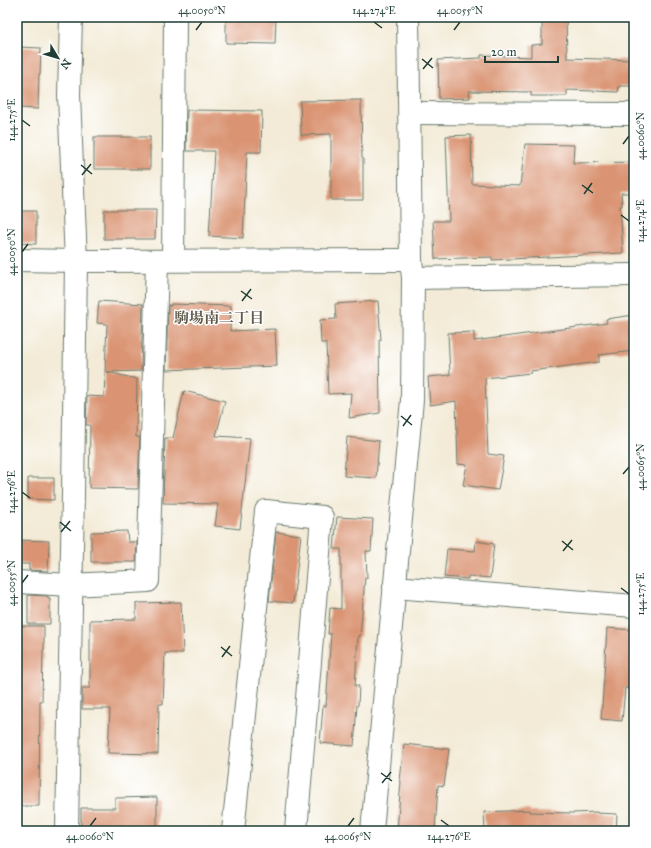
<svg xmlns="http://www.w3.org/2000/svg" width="651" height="848" viewBox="0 0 651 848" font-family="'IM FELL Great Primer','Noto Serif JP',serif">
	<rect width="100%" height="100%" fill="#fff"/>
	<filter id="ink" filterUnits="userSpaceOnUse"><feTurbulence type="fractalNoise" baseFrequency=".025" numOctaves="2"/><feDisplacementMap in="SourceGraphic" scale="8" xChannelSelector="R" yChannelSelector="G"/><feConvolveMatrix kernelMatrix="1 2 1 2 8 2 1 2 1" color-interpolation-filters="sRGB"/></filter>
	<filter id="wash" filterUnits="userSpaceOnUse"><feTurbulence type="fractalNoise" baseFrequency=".012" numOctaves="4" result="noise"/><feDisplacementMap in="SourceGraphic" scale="16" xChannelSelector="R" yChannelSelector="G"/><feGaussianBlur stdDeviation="0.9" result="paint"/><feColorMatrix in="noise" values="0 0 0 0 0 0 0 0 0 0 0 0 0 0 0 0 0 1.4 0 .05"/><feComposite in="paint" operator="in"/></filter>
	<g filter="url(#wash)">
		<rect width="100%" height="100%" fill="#f3ebd7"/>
		<g id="blocks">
			<!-- building -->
			<g fill="#da9473">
				<polygon points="226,17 276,17 275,44 226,43"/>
				<polygon points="542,17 566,17 567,58 634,60 634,86 619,86 618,92 567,90 567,96 531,96 531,92 469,91 470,98 439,99 438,60 481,58 481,55 531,57 531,45 542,44"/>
				<polygon points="17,47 41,48 40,74 39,74 38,109 17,108"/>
				<polygon points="361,100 362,158 363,158 363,200 331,200 331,134 301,135 300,101"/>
				<polygon points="187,110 262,111 261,152 247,152 243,238 209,236 214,151 186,151"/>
				<polygon points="471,135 472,184 520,186 525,144 574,145 573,163 634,162 634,193 621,193 622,206 620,206 623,253 492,260 492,257 435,259 433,221 449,221 446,136"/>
				<rect x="94" y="137" width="56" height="32"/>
				<polygon points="104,210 156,210 155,239 104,239"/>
				<polygon points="17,211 36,211 36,244 17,243"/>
				<polygon points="99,301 143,304 141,371 107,372 137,379 136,437 140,437 138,489 89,488 90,425 86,425 87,396 104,397 107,324 97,323"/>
				<polygon points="378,301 381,340 379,340 380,413 349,418 351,393 328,394 326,343 321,343 320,320 336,319 335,304"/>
				<polygon points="171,304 231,306 230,331 275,329 277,366 166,370 168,305 171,306"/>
				<polygon points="634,315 634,351 599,355 599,362 531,371 531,373 485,378 488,454 504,456 498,490 463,485 467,465 458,464 456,401 430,405 428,377 450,375 448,333 474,332 474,341 607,323 606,319"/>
				<polygon points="184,391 225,401 216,436 250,438 240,529 215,526 218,504 163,503 165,438 173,438"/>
				<polygon points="347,437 379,441 376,478 344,476"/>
				<polygon points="28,478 54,478 54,500 28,499"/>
				<polygon points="337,517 373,519 371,551 366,551 367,578 365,578 360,637 358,636 355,686 359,686 358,705 357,705 354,746 320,743 323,706 326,706 331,634 328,634 330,608 341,609 341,549 334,549"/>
				<polygon points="127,531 128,542 137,542 136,562 91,562 91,532"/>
				<polygon points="276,532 301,535 293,603 269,601"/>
				<polygon points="17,540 49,541 48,571 29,570 29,564 17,564"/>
				<polygon points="476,541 494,544 490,578 468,576 468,579 444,577 447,549 475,551"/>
				<polygon points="28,595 48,596 48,599 50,599 50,624 28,624"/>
				<polygon points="181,602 183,653 165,653 163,704 159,704 158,754 108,753 110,709 82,709 82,688 90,688 90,620 136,619 136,603"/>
				<polygon points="17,626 44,626 44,650 43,650 42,701 40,701 39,806 17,806"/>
				<polygon points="607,628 634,630 634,689 625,688 622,721 601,719 603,692"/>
				<polygon points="404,744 449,749 444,786 438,785 435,831 397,831 401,781 400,781"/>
				<polygon points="157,797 157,831 81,831 81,808 115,808 115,798"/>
				<polygon points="530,810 530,812 573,813 597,812 597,813 617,814 616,831 485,831 484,812"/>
			</g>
		</g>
	</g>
	<g filter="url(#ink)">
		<use href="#blocks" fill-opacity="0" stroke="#697a6d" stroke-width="1"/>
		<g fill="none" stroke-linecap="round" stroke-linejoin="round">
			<defs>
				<g id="minor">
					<polyline points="410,113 634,114"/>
					<polyline points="17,260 76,261 411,260"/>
					<polyline points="173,260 175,17"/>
					<polyline points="413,278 634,275"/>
					<polyline points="17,582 71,585 148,581 157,261"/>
					<polyline points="394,587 634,606"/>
					<polyline points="67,831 73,494 76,261 69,95 71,17"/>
					<polyline points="233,831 266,511 322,517 296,831"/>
					<polyline points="372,831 412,400 413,278 411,260 408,17"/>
				</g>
			</defs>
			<!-- minor casing -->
			<use href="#minor" stroke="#697a6d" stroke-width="24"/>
			<!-- minor -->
			<use href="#minor" stroke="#fff" stroke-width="22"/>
		</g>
	</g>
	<!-- ticks -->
	<path fill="none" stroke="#1f3d34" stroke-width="1.5" d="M374,22L382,28M196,30L202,22M454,30L460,22M422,59L433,68M423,69L432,58M22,120L30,126M623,144L629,136M81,165L92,174M82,175L91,164M582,185L593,193M584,194L592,183M621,215L629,221M22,252L28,244M241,291L252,299M242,301L251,289M401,416L412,425M403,426L411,415M623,474L629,467M22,492L30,498M60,522L71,531M61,532L70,521M562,541L573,550M563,551L572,540M22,583L28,575M621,588L629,594M221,647L232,656M222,657L230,646M381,773L392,781M382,783L391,772M441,820L449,826M90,826L96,818M348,826L354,818"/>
	<g text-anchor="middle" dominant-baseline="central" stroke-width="3" stroke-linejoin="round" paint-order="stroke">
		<!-- neighbourhood labels -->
		<g font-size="15" font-weight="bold" fill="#605b4a" stroke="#fff">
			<text x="219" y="318">駒場南二丁目</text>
		</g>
	</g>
	<!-- margin -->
	<rect width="651" height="848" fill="none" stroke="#fff" stroke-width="44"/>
	<!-- north arrow -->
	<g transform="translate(58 58) rotate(128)" stroke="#ffffff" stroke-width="3" paint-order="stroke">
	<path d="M0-3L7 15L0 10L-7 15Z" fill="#1f3d34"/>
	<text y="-6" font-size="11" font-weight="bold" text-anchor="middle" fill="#1f3d34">N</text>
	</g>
	<!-- scale -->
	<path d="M485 56v6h73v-6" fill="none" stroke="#1f3d34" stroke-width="2"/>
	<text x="491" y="56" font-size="12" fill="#1f3d34" stroke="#ffffff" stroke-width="3" paint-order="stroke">20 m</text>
	<rect x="22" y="22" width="607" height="804" fill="none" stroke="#1f3d34" stroke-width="1.5"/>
	<g font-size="10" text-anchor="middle" fill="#1f3d34">
		<text x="202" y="14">44.0050°N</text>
		<text x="374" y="14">144.274°E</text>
		<text x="460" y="14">44.0055°N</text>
		<text transform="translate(11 120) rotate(-90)" y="4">144.275°E</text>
		<text transform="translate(640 136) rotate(-90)" y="4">44.0060°N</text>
		<text transform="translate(640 221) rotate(-90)" y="4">144.274°E</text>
		<text transform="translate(11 252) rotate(-90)" y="4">44.0050°N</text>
		<text transform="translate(640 467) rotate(-90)" y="4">44.0065°N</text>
		<text transform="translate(11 492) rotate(-90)" y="4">144.276°E</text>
		<text transform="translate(11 583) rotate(-90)" y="4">44.0055°N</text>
		<text transform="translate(640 594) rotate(-90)" y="4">144.275°E</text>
		<text x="90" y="840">44.0060°N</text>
		<text x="348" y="840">44.0065°N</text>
		<text x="449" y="840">144.276°E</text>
	</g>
</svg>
